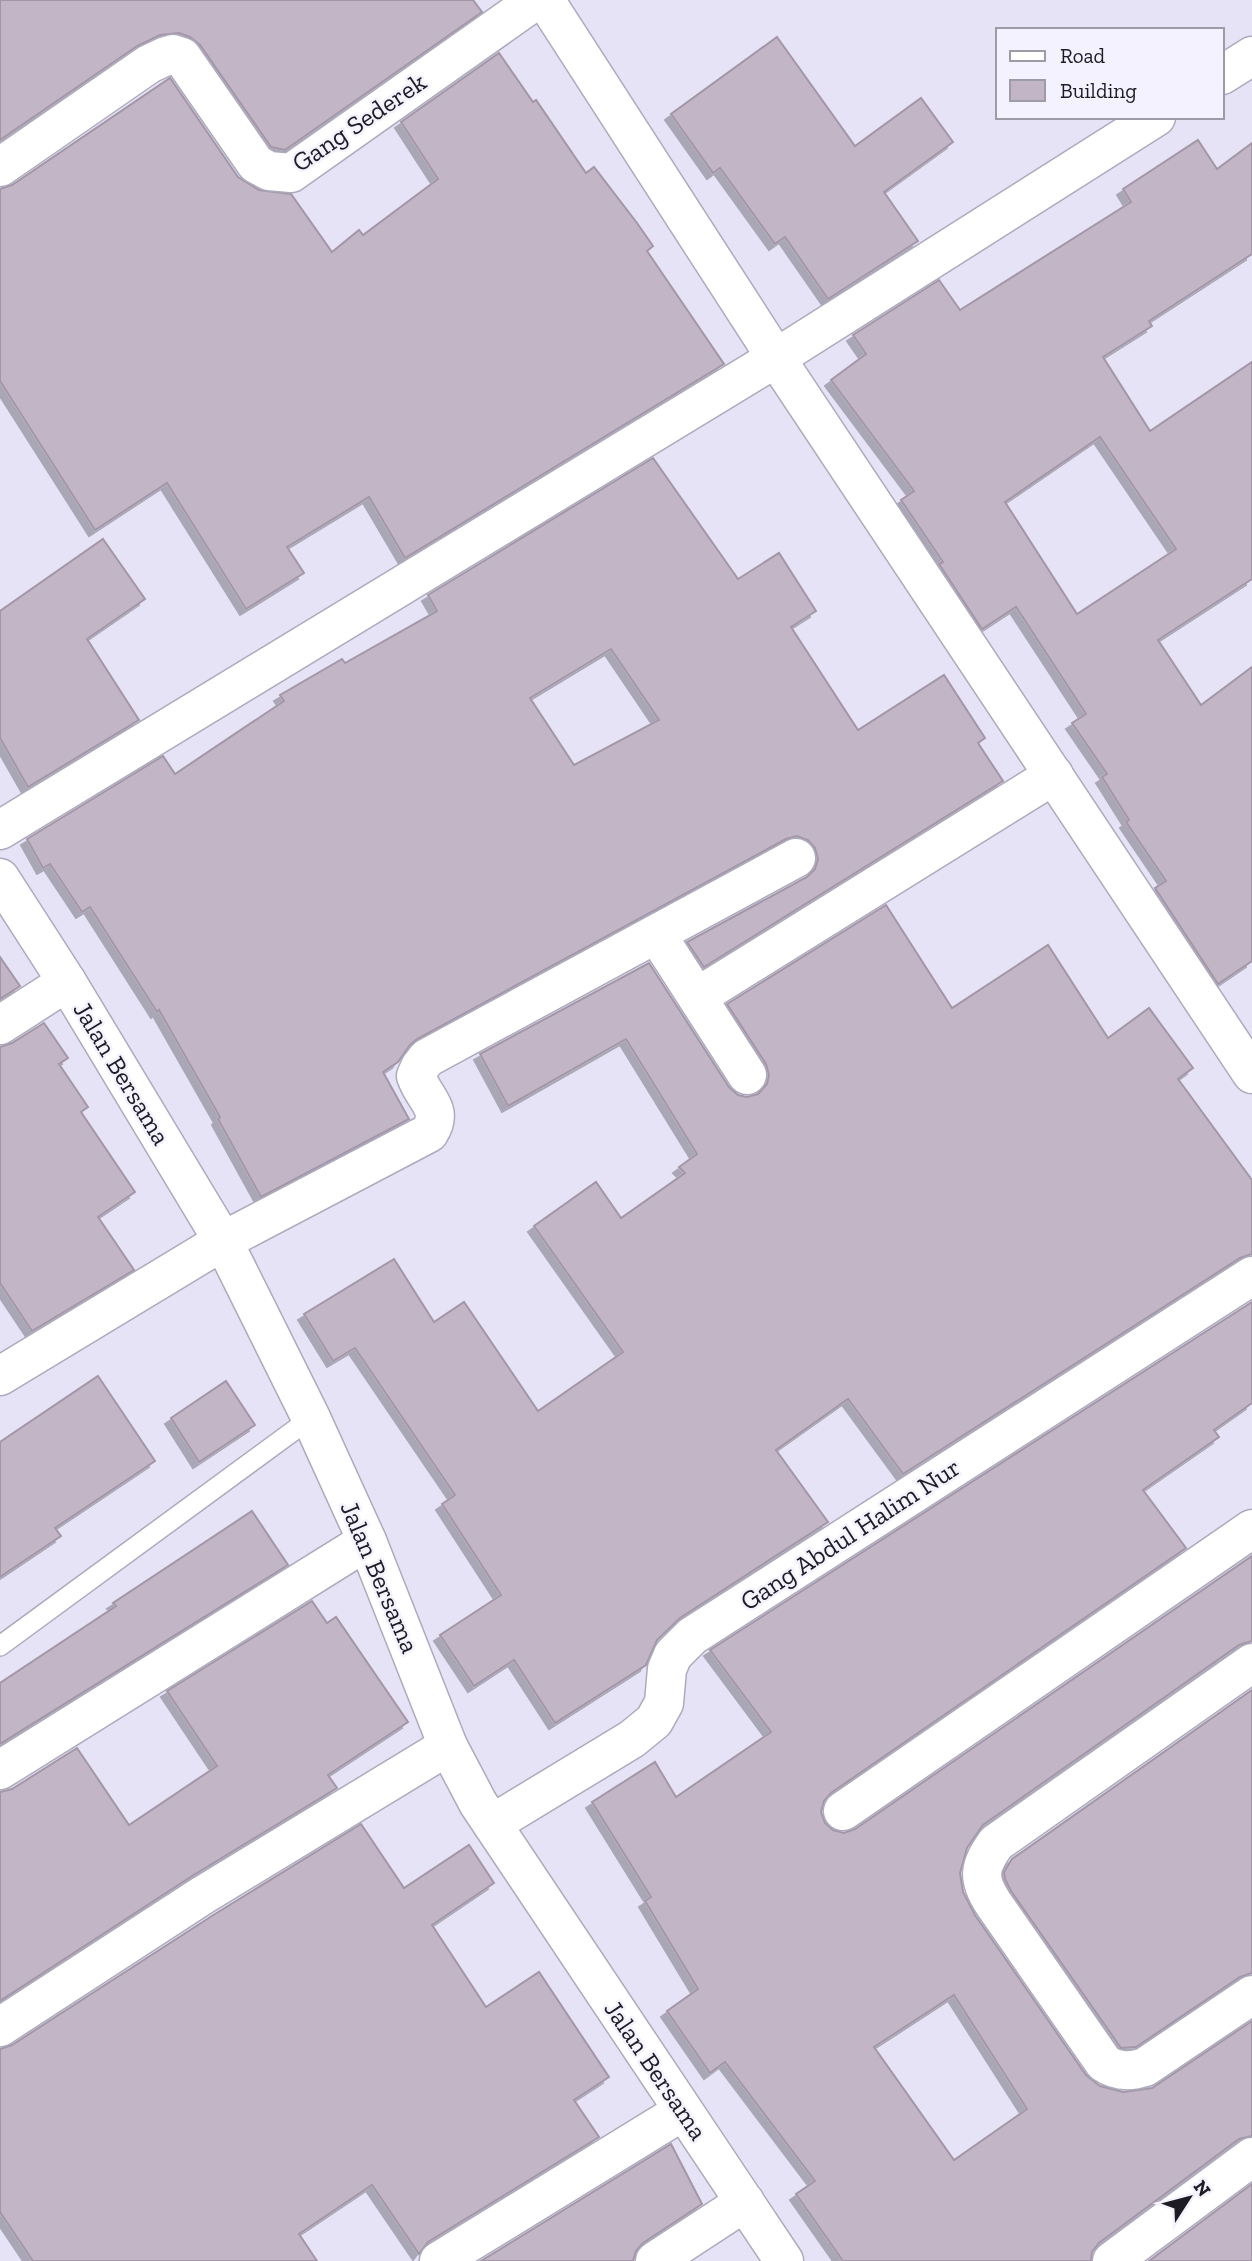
<svg xmlns="http://www.w3.org/2000/svg" width="1252" height="2261" viewBox="0 0 1252 2261" font-family="'Zilla Slab',serif">
	<defs>
		<filter id="shadow"><feDropShadow dx="-6" dy="6" stdDeviation="0" flood-color="#0004"/></filter>
	</defs>
	<rect width="100%" height="100%" fill="#e6e3f7"/>
	<!-- building -->
	<g fill="#c2b6c6" stroke="#a397a7" stroke-width="2" fill-rule="evenodd" filter="url(#shadow)">
		<polygon points="0,0 473,0 482,12 285,150 271,147 200,45 190,37 179,33 160,35 137,46 0,140"/>
		<polygon points="777,37 855,146 921,98 953,142 884,192 918,241 828,299 785,237 775,244 720,168 713,173 671,114"/>
		<polygon points="499,53 533,102 536,100 586,173 594,167 637,223 653,246 647,251 724,364 405,558 369,497 287,547 304,573 246,609 167,483 95,530 0,381 0,189 12,185 170,78 238,177 259,190 291,194 332,252 359,230 363,235 438,179 401,122"/>
		<path d="M1198,140L1217,169L1252,143V254L1149,321L1152,326L1103,357L1150,431L1252,362V579L1158,640L1201,705L1252,667V961L1218,984L1155,888L1166,881L1126,822L1129,820L1102,777L1107,774L1072,723L1086,714L1016,607L982,629L939,564L943,562L901,500L914,491L831,380L866,354L853,335L939,280L960,310L1131,202L1123,189ZM1100,437L1176,549L1077,614L1005,502Z"/>
		<path d="M653,458L738,579L779,553L816,611L791,627L858,730L944,675L985,738L978,743L1003,781L704,967L687,942L807,877L815,869L818,859L815,848L808,840L797,836L786,839L417,1039L410,1045L398,1062L383,1072L409,1119L261,1197L218,1119L220,1117L159,1010L157,1012L90,907L82,912L50,864L43,868L27,839L163,756L175,774L284,701L280,695L342,659L345,663L437,611L428,595ZM611,649L659,720L574,765L530,698Z"/>
		<polygon points="103,539 145,599 87,639 139,720 28,787 0,738 0,611"/>
		<polygon points="886,905 952,1008 1048,945 1108,1038 1149,1008 1193,1068 1178,1079 1252,1180 1252,1254 1240,1258 903,1474 848,1399 776,1450 828,1522 680,1618 657,1640 646,1665 555,1723 514,1660 474,1686 440,1635 501,1595 442,1504 455,1495 355,1348 333,1361 304,1314 394,1259 434,1322 464,1302 538,1411 623,1352 534,1226 596,1182 621,1218 685,1173 679,1167 697,1154 626,1039 508,1106 480,1054 649,963 729,1087 738,1095 747,1097 758,1094 767,1084 769,1075 766,1064 727,1004"/>
		<polygon points="0,957 20,986 0,999"/>
		<polygon points="44,1023 68,1058 59,1064 88,1107 81,1112 135,1192 98,1217 134,1270 32,1331 0,1283 0,1047 12,1043"/>
		<path d="M1252,1302V1403L1214,1430L1219,1437L1143,1490L1186,1548L831,1793L824,1801L821,1812L825,1823L833,1830L844,1833L855,1829L1252,1556V1641L1239,1645L983,1825L967,1848L960,1873L963,1892L975,1915L1086,2075L1100,2086L1123,2092L1152,2088L1252,2021V2136L1239,2139L1099,2243L1092,2252L1091,2261H843L796,2194L815,2181L725,2062L710,2073L667,2011L698,1989L645,1901L651,1897L592,1802L655,1762L676,1797L771,1732L710,1650ZM954,1995L1027,2109L954,2160L874,2047Z"/>
		<polygon points="98,1376 155,1461 55,1528 61,1536 0,1577 0,1442"/>
		<polygon points="226,1381 255,1425 199,1462 171,1418"/>
		<polygon points="252,1511 288,1565 0,1744 0,1683 116,1606 113,1603"/>
		<polygon points="312,1601 327,1623 336,1617 408,1722 328,1775 337,1788 192,1876 0,2001 0,1792 12,1789 77,1748 129,1825 217,1766 167,1691"/>
		<polygon points="1252,1690 1252,1973 1240,1977 1136,2047 1121,2048 1011,1891 1005,1879 1004,1872 1012,1859"/>
		<polygon points="361,1824 404,1888 469,1845 494,1883 432,1925 486,2007 539,1972 609,2077 574,2100 599,2137 428,2242 419,2254 372,2185 299,2234 317,2261 33,2261 0,2212 0,2049 12,2045 215,1914"/>
		<polygon points="671,2144 702,2204 643,2243 636,2251 633,2261 481,2261"/>
		<polygon points="1252,2184 1252,2261 1149,2261"/>
	</g>
	<g fill="none" stroke-linecap="round" stroke-linejoin="round">
		<defs>
			<polyline id="service" points="0,1646 311,1418"/>
			<g id="minor">
				<polyline points="545,0 776,358 1252,1074"/>
				<polyline points="1222,75 1252,56"/>
				<polyline points="0,167 149,64 166,56 173,54 182,57 256,164 269,171 291,173 536,0"/>
				<polyline points="0,830 776,358 1156,117"/>
				<polyline points="0,878 67,982 223,1241 311,1418 367,1541 448,1746 478,1803 784,2261"/>
				<polyline points="657,935 747,1075"/>
				<polyline points="697,997 1054,775"/>
				<polyline points="0,1025 67,982"/>
				<path d="M0,1376L223,1241L429,1133C445,1108 424,1100 416,1076L420,1067L427,1058L796,858"/>
				<path d="M1252,1663L996,1843C979,1867 977,1878 993,1903L1104,2063C1117,2072 1130,2072 1145,2067L1252,1995"/>
				<polyline points="0,1770 367,1541"/>
				<polyline points="843,1811 1252,1529"/>
				<polyline points="492,1824 632,1739 654,1721 664,1703 667,1669 673,1655 692,1636 1252,1276"/>
				<polyline points="0,2027 203,1895 448,1746"/>
				<polyline points="439,2261 683,2111"/>
				<polyline points="655,2261 745,2202"/>
				<polyline points="1112,2261 1252,2157"/>
			</g>
		</defs>
		<!-- service casing -->
		<use href="#service" stroke="#adaabd" stroke-width="22"/>
		<!-- minor casing -->
		<use href="#minor" stroke="#adaabd" stroke-width="41"/>
		<!-- service -->
		<use href="#service" stroke="#fff" stroke-width="19"/>
		<!-- minor -->
		<use href="#minor" stroke="#fff" stroke-width="38"/>
	</g>
	<g text-anchor="middle" dominant-baseline="central" stroke-width="5" stroke-linejoin="round" paint-order="stroke">
		<!-- street labels -->
		<g font-size="26" fill="#1d1c23" stroke="#f3f2fe">
			<text transform="translate(359 122) rotate(-34)">Gang Sederek</text>
			<text transform="translate(122 1073) rotate(59)">Jalan Bersama</text>
			<text transform="translate(850 1534) rotate(-33)">Gang Abdul Halim Nur</text>
			<text transform="translate(380 1577) rotate(67)">Jalan Bersama</text>
			<text transform="translate(656 2070) rotate(56)">Jalan Bersama</text>
		</g>
	</g>
	<!-- legend -->
	<rect x="996" y="28" width="228" height="91" fill="#f3f2fe" stroke="#9d9ca6" stroke-width="2"/>
	<rect x="1010" y="51" width="35" height="10" fill="#ffffff" stroke="#9d9ca6" stroke-width="2"/>
	<text x="1060" y="63" font-size="21" fill="#1d1c23">Road</text>
	<rect x="1010" y="80" width="35" height="21" fill="#c2b6c6" stroke="#9d9ca6" stroke-width="2"/>
	<text x="1060" y="98" font-size="21" fill="#1d1c23">Building</text>
	<!-- north arrow -->
	<g transform="translate(1189 2198) rotate(54)" stroke="#f3f2fe" stroke-width="5" paint-order="stroke">
	<path d="M0-5L12 26L0 18L-12 26Z" fill="#1d1c23"/>
	<text y="-10" font-size="19" font-weight="bold" text-anchor="middle" fill="#1d1c23">N</text>
	</g>
</svg>
